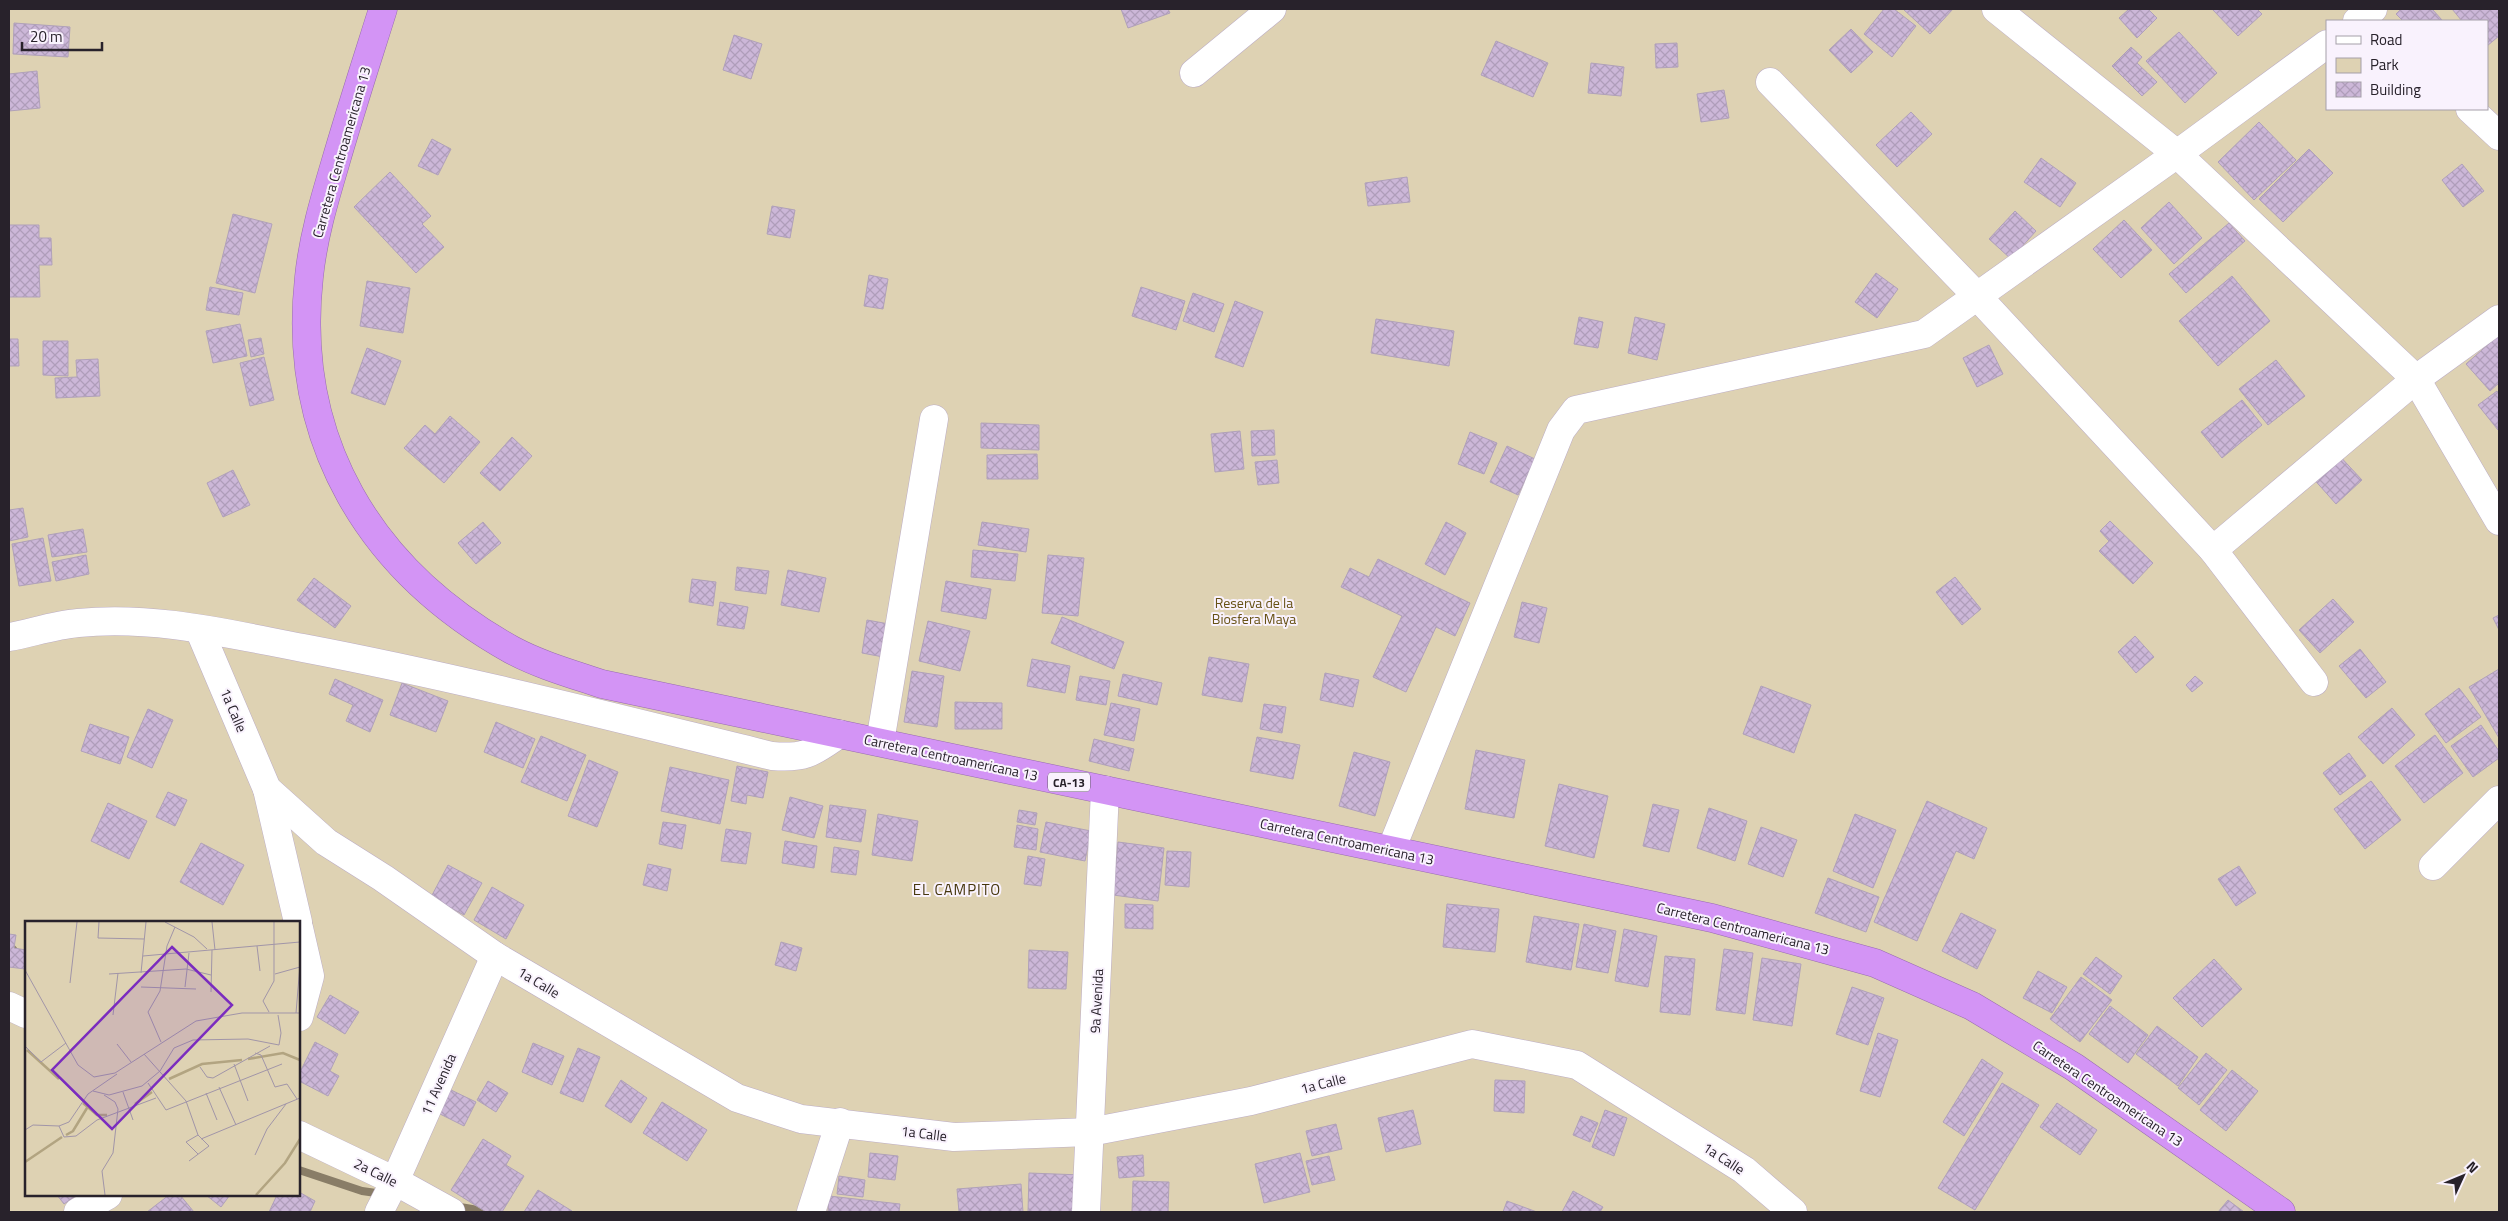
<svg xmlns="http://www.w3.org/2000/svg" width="2508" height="1221" viewBox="0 0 2508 1221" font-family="'Titillium Web',sans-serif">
	<defs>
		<pattern id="building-cross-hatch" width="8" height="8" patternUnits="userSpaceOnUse" patternTransform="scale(1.25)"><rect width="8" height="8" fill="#ccb7d8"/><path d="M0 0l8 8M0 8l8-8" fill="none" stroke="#af9dba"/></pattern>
	</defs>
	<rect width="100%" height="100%" fill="#f1e1fb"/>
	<!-- park -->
	<path fill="#ded2b3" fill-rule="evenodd" d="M9,9H2499V1212H9ZM2327,21H2487V109H2327ZM26,922H299V1195H26Z"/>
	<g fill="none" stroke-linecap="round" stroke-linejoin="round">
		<!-- stream -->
		<g stroke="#897d67" stroke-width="8">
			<polyline points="9,945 26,964"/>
			<polyline points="299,1170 362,1191 383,1194"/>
			<polyline points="454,1206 490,1212"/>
		</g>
	</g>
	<!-- building -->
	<g fill="url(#building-cross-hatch)" stroke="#b0a1b9">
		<polygon points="1121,9 1168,9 1170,13 1128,28"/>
		<polygon points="1884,9 1894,9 1916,26 1892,57 1864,34"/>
		<polygon points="1903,9 1953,9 1930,34"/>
		<polygon points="2129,9 2148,9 2157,18 2137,38 2119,18"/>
		<polygon points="2212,9 2257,9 2262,14 2238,36"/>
		<polygon points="2401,9 2432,9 2442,20 2403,21 2396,14"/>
		<polygon points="2452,9 2499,9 2499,36 2487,46 2487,21 2462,21"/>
		<polygon points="14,23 70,27 68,57 13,54"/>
		<polygon points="1851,29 1873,52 1851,73 1829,50"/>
		<polygon points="2179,32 2217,73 2185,103 2146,61"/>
		<polygon points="734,35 762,44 751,79 723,70"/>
		<polygon points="1496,41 1548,63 1533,97 1481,75"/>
		<polygon points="1677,43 1678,67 1656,68 1655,44"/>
		<polygon points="2131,47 2142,57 2137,63 2157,82 2142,96 2112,66"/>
		<polygon points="1591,63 1624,67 1621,96 1588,93"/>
		<polygon points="37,71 40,108 9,111 9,74"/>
		<polygon points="1724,90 1729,118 1701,122 1697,94"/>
		<polygon points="1911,112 1932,134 1897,167 1876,145"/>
		<polygon points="2259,122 2296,160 2254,200 2218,162"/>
		<polygon points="432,139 451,149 438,175 418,166"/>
		<polygon points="2309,149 2333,173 2283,222 2259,199"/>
		<polygon points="2041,158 2076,183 2060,207 2024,182"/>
		<polygon points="2462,164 2484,191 2463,207 2442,180"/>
		<polygon points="390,172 431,216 422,224 444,247 416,273 354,207"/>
		<polygon points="1407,177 1410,202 1368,206 1365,183"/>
		<polygon points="2169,202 2202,238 2174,264 2141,228"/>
		<polygon points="772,206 795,210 790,238 767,234"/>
		<polygon points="2015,211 2036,231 2011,259 1989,239"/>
		<polygon points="233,214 272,224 255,293 216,283"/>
		<polygon points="2124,220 2152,250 2121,278 2093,249"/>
		<polygon points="2229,223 2245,241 2186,293 2169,274"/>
		<polygon points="9,225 39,225 39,238 51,238 52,265 39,265 40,297 9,297"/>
		<polygon points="1876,273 1898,289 1877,318 1855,302"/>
		<polygon points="869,275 888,279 883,309 864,306"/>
		<polygon points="2232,276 2270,321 2218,366 2179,321"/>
		<polygon points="367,281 410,288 403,333 360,326"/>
		<polygon points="210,287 243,293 239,315 206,310"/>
		<polygon points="1141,287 1185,301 1176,330 1132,316"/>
		<polygon points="1193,293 1224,304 1214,332 1183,321"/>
		<polygon points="1235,301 1263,312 1243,367 1215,357"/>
		<polygon points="1579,317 1603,322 1598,348 1574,344"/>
		<polygon points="1635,317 1665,324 1657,360 1628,353"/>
		<polygon points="1376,319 1454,331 1449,366 1371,353"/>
		<polygon points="240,324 247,356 213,363 206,331"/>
		<polygon points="2499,335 2499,383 2490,391 2466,364"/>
		<polygon points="261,338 264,354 251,357 248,340"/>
		<polygon points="9,339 18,339 19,366 9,366"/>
		<polygon points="43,341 68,341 68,376 43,375"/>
		<polygon points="1989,345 2003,374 1977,387 1963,358"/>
		<polygon points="367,348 401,361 385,405 351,393"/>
		<polygon points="264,357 274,400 250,406 240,363"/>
		<polygon points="98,359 100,396 56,398 55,378 77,377 76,360"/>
		<polygon points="2276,360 2305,396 2268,425 2239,389"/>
		<polygon points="2497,391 2499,394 2498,430 2478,405"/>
		<polygon points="2242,400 2262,425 2222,458 2201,432"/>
		<polygon points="450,416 480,442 444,483 404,448 425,425 435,434"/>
		<polygon points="981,423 1039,425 1039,450 981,448"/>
		<polygon points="1274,430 1275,455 1252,456 1251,431"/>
		<polygon points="1240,431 1244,469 1215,472 1211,434"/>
		<polygon points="1470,432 1497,443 1484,474 1458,464"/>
		<polygon points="512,437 532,456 500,491 480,473"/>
		<polygon points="1507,446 1535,459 1518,495 1490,482"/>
		<polygon points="2336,452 2362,480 2336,504 2311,476"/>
		<polygon points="1037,454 1038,479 987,479 987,455"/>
		<polygon points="1277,460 1279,483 1258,485 1255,462"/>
		<polygon points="233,470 250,505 223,517 207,483"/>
		<polygon points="23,508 28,537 9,541 9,510"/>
		<polygon points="2110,521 2153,563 2133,584 2099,551 2109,541 2100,531"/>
		<polygon points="483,522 501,543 476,564 458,543"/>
		<polygon points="982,522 1029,529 1026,552 978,545"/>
		<polygon points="1446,522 1466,533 1445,575 1425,564"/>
		<polygon points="83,529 87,552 52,557 48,535"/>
		<polygon points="43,538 51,581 19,586 12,544"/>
		<polygon points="973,550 1018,554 1015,581 971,577"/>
		<polygon points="86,555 89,574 56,581 52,562"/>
		<polygon points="1048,555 1084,558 1078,616 1042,613"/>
		<polygon points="1378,559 1470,603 1455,636 1436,627 1406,692 1373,677 1402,616 1341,587 1350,568 1369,577"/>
		<polygon points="737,567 769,571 766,594 735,590"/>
		<polygon points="788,570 826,578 819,612 781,605"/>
		<polygon points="1955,577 1981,609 1962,625 1936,592"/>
		<polygon points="314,578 351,606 335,628 297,600"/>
		<polygon points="692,579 716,582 713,606 689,602"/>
		<polygon points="946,581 991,589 986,619 941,611"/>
		<polygon points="2333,599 2354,622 2320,653 2299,630"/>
		<polygon points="720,602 748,607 744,629 717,625"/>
		<polygon points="1522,602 1547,608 1539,643 1514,637"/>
		<polygon points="2499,615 2499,630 2493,618"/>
		<polygon points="1062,617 1124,642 1114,669 1051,643"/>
		<polygon points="867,620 900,626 894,659 862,653"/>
		<polygon points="928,621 970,631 960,671 919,661"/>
		<polygon points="2135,636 2154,657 2136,673 2118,652"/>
		<polygon points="2360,649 2386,682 2366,698 2339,666"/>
		<polygon points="1209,657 1249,664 1242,702 1202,695"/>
		<polygon points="1032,659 1070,666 1065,693 1027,686"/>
		<polygon points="2499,669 2499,738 2469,687"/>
		<polygon points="912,671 944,676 937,727 904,722"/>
		<polygon points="1325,673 1359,680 1353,707 1320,700"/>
		<polygon points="1123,674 1162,683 1157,705 1118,696"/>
		<polygon points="1080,676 1110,681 1106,705 1076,700"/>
		<polygon points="2195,676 2203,683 2192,692 2186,685"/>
		<polygon points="335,679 383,700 370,732 346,721 353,705 329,694"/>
		<polygon points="402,683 448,701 436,732 390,715"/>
		<polygon points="1761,686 1811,705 1794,753 1743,734"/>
		<polygon points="2459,688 2481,717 2446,743 2425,714"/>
		<polygon points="955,702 1002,703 1002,729 955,729"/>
		<polygon points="1111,703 1140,709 1134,741 1104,735"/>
		<polygon points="1264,704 1286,707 1282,733 1260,729"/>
		<polygon points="2392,708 2415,735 2383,764 2358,737"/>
		<polygon points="148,709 173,720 152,768 127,757"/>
		<polygon points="496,722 535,739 523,768 484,752"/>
		<polygon points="90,724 129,737 120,764 81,751"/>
		<polygon points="2481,725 2499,751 2499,758 2473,777 2451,746"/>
		<polygon points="2435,735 2463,773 2424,803 2395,766"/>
		<polygon points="541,736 586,755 567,801 521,782"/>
		<polygon points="1257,737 1300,745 1293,779 1250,771"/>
		<polygon points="1094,739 1134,749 1129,771 1089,761"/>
		<polygon points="1476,750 1525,760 1514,818 1465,809"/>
		<polygon points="1354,752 1390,762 1375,816 1339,806"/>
		<polygon points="2349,753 2366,776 2340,795 2323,773"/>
		<polygon points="589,760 618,772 597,827 568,816"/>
		<polygon points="737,766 768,772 763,798 747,795 746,804 731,801"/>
		<polygon points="670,767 729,780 720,824 661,811"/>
		<polygon points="2371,781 2401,820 2365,849 2334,809"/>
		<polygon points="1559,784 1608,796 1594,858 1545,846"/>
		<polygon points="168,792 187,800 175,826 156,817"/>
		<polygon points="790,797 823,806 814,838 782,830"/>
		<polygon points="1927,801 1987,828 1974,859 1956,851 1917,941 1874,922"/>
		<polygon points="108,803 147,821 129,859 91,841"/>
		<polygon points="1653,804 1679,810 1669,852 1643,846"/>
		<polygon points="830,805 866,810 861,842 826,837"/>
		<polygon points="1709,808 1747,821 1735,861 1697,848"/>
		<polygon points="1019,810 1037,813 1035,825 1017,822"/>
		<polygon points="878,814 918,821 912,861 872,855"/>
		<polygon points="1855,814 1896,830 1873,888 1833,871"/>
		<polygon points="663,822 686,825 682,849 659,844"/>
		<polygon points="1046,822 1091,831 1085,861 1040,852"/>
		<polygon points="1017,825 1038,829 1036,850 1014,847"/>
		<polygon points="1761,827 1797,840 1783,877 1748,864"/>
		<polygon points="726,829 751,833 746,864 721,861"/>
		<polygon points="785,841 817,846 814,868 782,863"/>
		<polygon points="1118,842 1164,848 1158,901 1113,895"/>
		<polygon points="201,843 244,865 223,905 180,882"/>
		<polygon points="834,847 859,851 856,875 831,872"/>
		<polygon points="1167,851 1191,852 1189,887 1165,885"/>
		<polygon points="1028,856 1045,859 1041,886 1024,884"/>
		<polygon points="648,864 671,869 667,891 643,885"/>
		<polygon points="448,865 482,883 464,915 431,897"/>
		<polygon points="2239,866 2256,893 2236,906 2218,879"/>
		<polygon points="1828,878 1879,897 1866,932 1815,913"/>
		<polygon points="492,887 524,905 506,939 474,920"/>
		<polygon points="1125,904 1153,905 1153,929 1125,928"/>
		<polygon points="1447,904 1499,909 1495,952 1443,947"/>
		<polygon points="1961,913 1996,930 1977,969 1942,951"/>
		<polygon points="1534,916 1579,924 1571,970 1526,962"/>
		<polygon points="1584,924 1616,931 1608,973 1576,967"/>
		<polygon points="1624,929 1657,936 1648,987 1615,981"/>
		<polygon points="9,934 16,935 14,948 26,950 25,969 9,967"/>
		<polygon points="781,942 802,948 796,971 775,965"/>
		<polygon points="1724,949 1753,953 1745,1014 1716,1010"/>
		<polygon points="1029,950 1068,952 1066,989 1028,988"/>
		<polygon points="1665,956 1695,959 1690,1015 1660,1012"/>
		<polygon points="2096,957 2122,976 2110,994 2083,974"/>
		<polygon points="1762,958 1801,964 1792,1026 1753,1020"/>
		<polygon points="2214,959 2242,989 2202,1027 2173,998"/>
		<polygon points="2038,971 2067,987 2052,1013 2023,998"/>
		<polygon points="2081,977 2112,1000 2080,1042 2050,1019"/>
		<polygon points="1852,987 1884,998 1868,1045 1836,1034"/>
		<polygon points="330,995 359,1012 345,1034 317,1017"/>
		<polygon points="2110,1006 2148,1035 2128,1063 2089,1034"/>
		<polygon points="2157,1026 2198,1057 2178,1086 2136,1054"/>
		<polygon points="1878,1033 1898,1040 1880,1097 1860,1091"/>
		<polygon points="315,1042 338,1054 330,1071 339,1076 328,1096 299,1081 299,1074"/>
		<polygon points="533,1043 564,1056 552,1085 522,1072"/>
		<polygon points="578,1048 600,1057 583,1102 560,1093"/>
		<polygon points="2206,1053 2227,1070 2199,1105 2178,1088"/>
		<polygon points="1982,1059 2003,1073 1964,1136 1943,1122"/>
		<polygon points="2232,1070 2258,1091 2226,1131 2200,1110"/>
		<polygon points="621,1080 647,1098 631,1123 605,1106"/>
		<polygon points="1495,1080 1525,1081 1524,1113 1494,1111"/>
		<polygon points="488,1081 508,1093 496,1112 477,1100"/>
		<polygon points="2002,1083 2039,1105 1975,1210 1938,1188"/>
		<polygon points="449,1089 476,1102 464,1126 438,1113"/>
		<polygon points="662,1102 707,1130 687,1161 643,1133"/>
		<polygon points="2057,1103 2097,1130 2080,1155 2040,1127"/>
		<polygon points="1413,1110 1421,1144 1386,1152 1378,1118"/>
		<polygon points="1605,1110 1627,1118 1614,1156 1592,1147"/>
		<polygon points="1581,1116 1598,1123 1590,1142 1573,1135"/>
		<polygon points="1336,1124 1342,1149 1312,1156 1306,1131"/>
		<polygon points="483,1139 511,1156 506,1165 524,1176 502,1212 486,1212 451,1190"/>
		<polygon points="870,1153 898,1156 895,1180 868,1177"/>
		<polygon points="1300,1153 1310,1192 1264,1203 1255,1164"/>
		<polygon points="1143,1155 1144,1176 1119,1178 1117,1157"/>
		<polygon points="1329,1156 1335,1180 1312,1185 1306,1161"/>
		<polygon points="1029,1173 1082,1175 1081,1212 1028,1212"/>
		<polygon points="839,1176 865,1180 863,1197 837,1194"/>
		<polygon points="1133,1181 1169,1182 1168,1212 1132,1212"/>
		<polygon points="1021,1184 1023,1212 959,1212 957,1189"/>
		<polygon points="538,1190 572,1211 571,1212 524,1212"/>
		<polygon points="1573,1191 1603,1207 1600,1212 1562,1212"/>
		<polygon points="299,1192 315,1201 310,1212 269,1212 277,1195 299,1195"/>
		<polygon points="57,1195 77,1195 64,1204"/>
		<polygon points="169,1195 180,1195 194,1212 147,1212"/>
		<polygon points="206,1195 230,1195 221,1207"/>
		<polygon points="829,1196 900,1204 899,1212 828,1212"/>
		<polygon points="2228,1200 2244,1212 2218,1212"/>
		<polygon points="1507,1201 1537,1212 1503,1212"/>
	</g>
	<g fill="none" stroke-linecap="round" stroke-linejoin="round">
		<defs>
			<g id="minor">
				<polyline points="1996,9 2177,154 2416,379 2499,521"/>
				<polyline points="2357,21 2373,9"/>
				<polyline points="1194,73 1272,9"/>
				<polyline points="1770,82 1977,296 2213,550 2314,682"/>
				<polyline points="2470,109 2499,136"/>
				<polyline points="2213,550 2416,379 2499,319"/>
				<polyline points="199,629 267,789 326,842 383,878 495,956 737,1098 801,1119 954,1137 1090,1132 1251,1101 1472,1044 1577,1065 1744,1170 1793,1212"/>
				<path d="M9,637C31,633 55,625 78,623C153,615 229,634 303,648C461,678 616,718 772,756C806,759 813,752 839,734"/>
				<polyline points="880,742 934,419"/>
				<polyline points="267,789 298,922"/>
				<polyline points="1391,850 1561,430 1576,410 1924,334 2177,154 2327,44"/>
				<polyline points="2433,866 2499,800"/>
				<polyline points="299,928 310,976 299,1017"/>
				<polyline points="9,1006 26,1014"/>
				<polyline points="299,1135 395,1181 451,1212"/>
				<polyline points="78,1212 108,1195"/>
				<polyline points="379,1212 395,1181 495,956"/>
				<polyline points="811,1212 840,1122"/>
				<polyline points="1086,1212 1105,790"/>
			</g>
			<path id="highway" d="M383,9C367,60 350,112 335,164C324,201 313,238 309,277C291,441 370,571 512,650C540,665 572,674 602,684L1712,918L1875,963L1972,1006L2074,1067L2281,1212"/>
		</defs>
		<!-- minor casing -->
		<use href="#minor" stroke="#bcadc5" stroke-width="29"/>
		<!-- highway casing -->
		<use href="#highway" stroke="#976cae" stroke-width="29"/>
		<!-- minor -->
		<use href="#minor" stroke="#fff" stroke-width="28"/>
		<!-- highway -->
		<use href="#highway" stroke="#d394f5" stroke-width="28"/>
	</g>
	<g text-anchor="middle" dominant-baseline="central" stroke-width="4" stroke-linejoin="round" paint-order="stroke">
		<!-- shield labels -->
		<rect fill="#f9f2fd" stroke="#67606a" stroke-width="1" x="1048" y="772.5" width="42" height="19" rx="4"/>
		<g font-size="12" font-weight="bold" fill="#28222b">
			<text x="1069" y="782">CA-13</text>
		</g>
		<!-- street labels -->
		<g font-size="14" fill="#28222b" stroke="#f9f2fd">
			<text transform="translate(341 152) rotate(-74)">Carretera Centroamericana 13</text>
			<text transform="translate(234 710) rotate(67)">1a Calle</text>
			<text transform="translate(951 757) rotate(12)">Carretera Centroamericana 13</text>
			<text transform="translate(1347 841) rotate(12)">Carretera Centroamericana 13</text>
			<text transform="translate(1743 928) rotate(14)">Carretera Centroamericana 13</text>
			<text transform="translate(539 982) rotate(31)">1a Calle</text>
			<text transform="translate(1096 1001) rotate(-87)">9a Avenida</text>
			<text transform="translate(1323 1083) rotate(-14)">1a Calle</text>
			<text transform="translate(438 1084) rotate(-66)">11 Avenida</text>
			<text transform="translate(2108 1093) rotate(34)">Carretera Centroamericana 13</text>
			<text transform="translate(924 1133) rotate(7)">1a Calle</text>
			<text transform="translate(1724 1158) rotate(33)">1a Calle</text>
			<text transform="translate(376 1172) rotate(26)">2a Calle</text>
		</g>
		<!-- park labels -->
		<g font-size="14" fill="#675215" stroke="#f9f2fd">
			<text x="1254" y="602">Reserva de la<tspan x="1254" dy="16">Biosfera Maya</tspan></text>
		</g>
		<!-- neighbourhood labels -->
		<g font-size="15" letter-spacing="1" fill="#45360d" stroke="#f9f2fd">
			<text x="957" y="889">EL CAMPITO</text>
		</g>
	</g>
	<!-- overview -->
	<g transform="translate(25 921)">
		<rect width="275" height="275" fill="#f1e1fb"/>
		<path d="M0,1H275V274H0Z" fill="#ded2b3"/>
		<path fill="none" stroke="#b2a481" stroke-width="2.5" d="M2,129L34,158M223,138L258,132L275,139M144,158L177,143L217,139M58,182L72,194H82M110,183L127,171M41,214L48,210L62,187M0,241L37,216M231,274L260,242L275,218"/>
		<path fill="none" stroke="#a195a8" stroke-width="1" d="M74,1L73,17L119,18M140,1L169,16L182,28M187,1L190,29M232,25L235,50M118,35L275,21M0,49L53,144L69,156L90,152L171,100L217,92H275M116,52L121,1M84,53L161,48L186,54M250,53L275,46M45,62L52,1M116,66L171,68M160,66L164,32M186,71L187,29M244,91L238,80L249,60V1M271,92L275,44M88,94L93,52M136,121L123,91L135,70L142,25L150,6M92,123L106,141M0,125L16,141L41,122M230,132L236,134L250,166L262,163L272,178M119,133L161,180L173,214L184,225L164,240M209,143L223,180M175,146L182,156L188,157L245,125M35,157L58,181M123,162L141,189L257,143M194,166L211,204M68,170L84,174L117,165L135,150L149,127L168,119L223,118L254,124L256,112L253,94M98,171L108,199M181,172L192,199M79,174L90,181L93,188L88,232L77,250L80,274M34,205L39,216L51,215L72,199L131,177M0,209L8,204L34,205L44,201L63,173L92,153M176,218L275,177M173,233L161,221L173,214M230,234L242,208L261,183"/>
		<path fill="#7b2cbf" fill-opacity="0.15" stroke="#7b2cbf" stroke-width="2.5" d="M147,26L207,84L87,208L27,149Z"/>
		<rect width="275" height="275" fill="none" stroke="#28222b" stroke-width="2.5"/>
	</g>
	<!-- border -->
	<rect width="2508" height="1221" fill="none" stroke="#28222b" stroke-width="20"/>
	<!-- legend -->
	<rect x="2326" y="20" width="162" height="90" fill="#f9f2fd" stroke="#a59fa9"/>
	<rect x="2336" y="36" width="25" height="8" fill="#ffffff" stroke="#a59fa9"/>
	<text x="2370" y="45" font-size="15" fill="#28222b">Road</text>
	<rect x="2336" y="58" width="25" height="15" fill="#ded2b3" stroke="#a59fa9"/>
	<text x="2370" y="70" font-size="15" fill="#28222b">Park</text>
	<rect x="2336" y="82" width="25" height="15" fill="url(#building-cross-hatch)" stroke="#a59fa9"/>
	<text x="2370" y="95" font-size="15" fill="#28222b">Building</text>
	<!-- north arrow -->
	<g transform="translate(2463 1176) rotate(46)" stroke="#f9f2fd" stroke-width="4" paint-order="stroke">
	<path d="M0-4L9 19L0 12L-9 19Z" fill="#28222b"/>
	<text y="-8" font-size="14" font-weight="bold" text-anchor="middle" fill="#28222b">N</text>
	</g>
	<!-- scale -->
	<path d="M22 42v8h80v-8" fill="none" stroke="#28222b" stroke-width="2.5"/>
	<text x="30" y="42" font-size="15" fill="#28222b" stroke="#f9f2fd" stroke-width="4" paint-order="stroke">20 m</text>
</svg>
